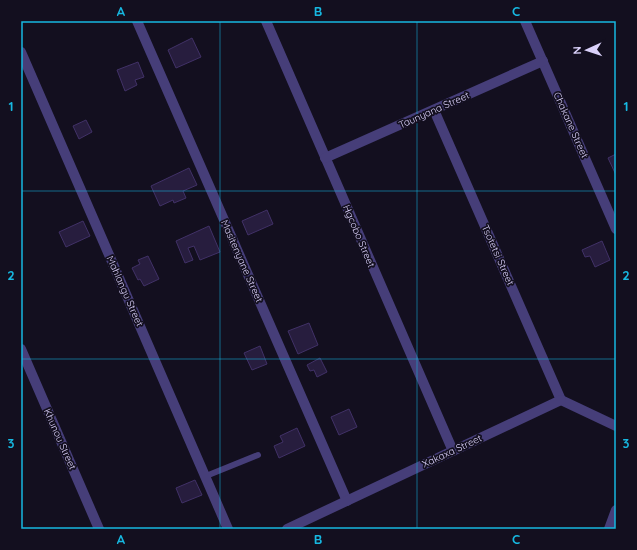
<svg xmlns="http://www.w3.org/2000/svg" width="637" height="550" viewBox="0 0 637 550" font-family="Quicksand,sans-serif">
	<rect width="100%" height="100%" fill="#130f1f"/>
	<!-- building -->
	<g fill="#271d3e" stroke="#413167">
		<polygon points="192,38 201,57 176,68 168,50"/>
		<polygon points="138,62 144,77 135,80 137,85 125,91 117,70"/>
		<polygon points="86,120 92,132 79,139 73,126"/>
		<polygon points="616,154 616,175 608,158"/>
		<polygon points="189,168 197,185 183,191 186,198 174,203 173,200 160,206 151,186"/>
		<polygon points="267,210 273,224 248,235 242,221"/>
		<polygon points="83,221 90,236 66,247 59,232"/>
		<polygon points="209,226 220,252 200,260 194,246 188,248 193,260 185,263 176,241"/>
		<polygon points="602,241 610,260 595,267 590,256 585,257 582,250"/>
		<polygon points="148,256 159,279 144,286 140,279 138,280 132,268 140,264 138,260"/>
		<polygon points="309,323 318,345 298,354 288,331"/>
		<polygon points="260,346 267,364 252,370 244,353"/>
		<polygon points="320,358 327,372 317,377 314,370 310,371 307,365"/>
		<polygon points="349,409 357,427 339,435 331,417"/>
		<polygon points="297,428 305,446 279,458 274,446 283,442 280,436"/>
		<polygon points="195,480 202,495 182,503 176,488"/>
	</g>
	<g fill="none" stroke-linecap="round" stroke-linejoin="round">
		<!-- service -->
		<polyline stroke="#463e79" stroke-width="6" points="206,476 258,455"/>
		<!-- minor -->
		<g stroke="#463e79" stroke-width="10">
			<polyline points="137,21 347,501"/>
			<polyline points="266,21 453,451"/>
			<polyline points="525,21 616,229"/>
			<polyline points="21,52 228,529"/>
			<polyline points="434,110 561,400"/>
			<polyline points="325,158 543,61"/>
			<polyline points="21,349 99,529"/>
			<polyline points="561,400 616,426"/>
			<polyline points="287,529 561,400"/>
		</g>
		<!-- tertiary -->
		<polyline stroke="#463e79" stroke-width="10" points="609,529 616,510"/>
	</g>
	<!-- grid -->
	<path fill="none" stroke="#17b8e1" stroke-width="1" stroke-opacity="0.55" d="M220,21V529M417,21V529M21,191H616M21,359H616"/>
	<g text-anchor="middle" dominant-baseline="central" stroke-width="3.5" stroke-linejoin="round" paint-order="stroke">
		<!-- street labels -->
		<g font-size="10" fill="#dad1fa" stroke="#130f1f">
			<text transform="translate(434 110) rotate(-24)">Taunyana Street</text>
			<text transform="translate(571 125) rotate(66)">Chakane Street</text>
			<text transform="translate(359 236) rotate(67)">Hgcobo Street</text>
			<text transform="translate(498 255) rotate(66)">Tsotetsi Street</text>
			<text transform="translate(242 261) rotate(66)">Masitenyane Street</text>
			<text transform="translate(125 291) rotate(66)">Mahlangu Street</text>
			<text transform="translate(60 439) rotate(66)">Khunou Street</text>
			<text transform="translate(452 451) rotate(-25)">Xakaxa Street</text>
		</g>
	</g>
	<!-- border -->
	<rect width="637" height="550" fill="none" stroke="#130f1f" stroke-width="44"/>
	<!-- north arrow -->
	<g transform="translate(587 50) rotate(267)" stroke="#130f1f" stroke-width="3" paint-order="stroke">
	<path d="M0-3L7 15L0 10L-7 15Z" fill="#dad1fa"/>
	<text y="-6" font-size="11" font-weight="bold" text-anchor="middle" fill="#dad1fa">N</text>
	</g>
	<rect x="22" y="22" width="593" height="506" fill="none" stroke="#17b8e1" stroke-width="1.5"/>
	<g font-size="13" text-anchor="middle" font-weight="bold" fill="#17b8e1">
		<text x="121" y="16">A</text>
		<text x="318" y="16">B</text>
		<text x="516" y="16">C</text>
		<text x="11" y="111">1</text>
		<text x="626" y="111">1</text>
		<text x="11" y="280">2</text>
		<text x="626" y="280">2</text>
		<text x="11" y="448">3</text>
		<text x="626" y="448">3</text>
		<text x="121" y="544">A</text>
		<text x="318" y="544">B</text>
		<text x="516" y="544">C</text>
	</g>
</svg>
